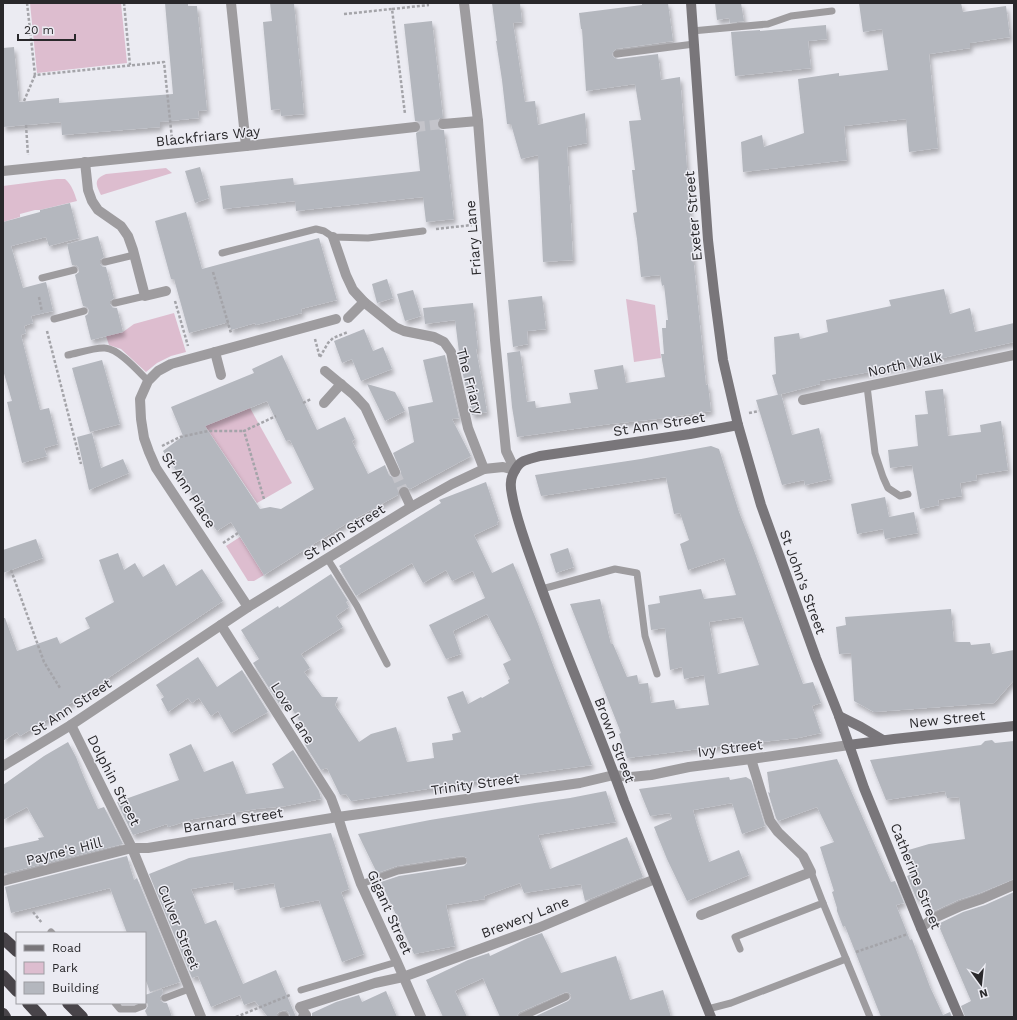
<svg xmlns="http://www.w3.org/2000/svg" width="1017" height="1020" viewBox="0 0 1017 1020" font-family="'Work Sans',sans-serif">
	<defs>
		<filter id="shadow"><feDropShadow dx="2.5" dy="4.5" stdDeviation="2" flood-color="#0004"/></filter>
	</defs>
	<rect width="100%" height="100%" fill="#ebebf2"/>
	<!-- green -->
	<g fill="#ddbdcf">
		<polygon points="30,3 121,3 127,63 37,73"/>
		<path d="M166,168L172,173L101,195C96,185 93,179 106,174Z"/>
		<path d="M57,179H65C72,185 74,192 77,201L40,210H35L20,214V217L3,222V186Z"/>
		<polygon points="626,299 655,305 661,358 634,362"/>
		<polygon points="174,313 186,352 171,356 157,363 146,372 121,349 109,345 106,336 123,332 134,324"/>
		<polygon points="250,408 292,483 257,503 205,426"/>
		<polygon points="240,537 264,575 254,581 248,581 226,546"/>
	</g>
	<!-- building -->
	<g fill="#b4b7be" fill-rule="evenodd" filter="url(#shadow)">
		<polygon points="165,3 188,3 188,6 197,6 207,110 198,111 199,118 160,122 160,127 62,135 61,122 3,127 3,48 14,47 19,102 59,98 59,103 173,94"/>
		<polygon points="270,3 294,3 304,114 281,116 280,109 271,110 263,22 272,21"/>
		<polygon points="492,3 520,3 522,22 513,23 525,102 535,101 538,125 585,113 587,143 567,147 573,260 543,262 538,155 521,159 511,124 507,124 502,80 496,41 497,41"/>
		<polygon points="642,3 668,3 673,41 616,49 613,52 612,55 615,58 618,59 658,54 661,80 680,77 689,194 691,235 706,385 708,384 711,411 657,419 610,424 517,437 512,407 507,353 520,351 527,402 535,401 536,408 571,403 569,393 598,389 594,370 623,365 626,383 665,377 661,354 664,354 662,328 666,328 666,320 668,320 664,285 662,286 660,275 641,277 637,239 633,213 637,212 632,170 635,170 629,121 641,120 635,84 586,91 582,29 581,29 579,13 642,5"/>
		<polygon points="715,3 741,3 744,21 730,23 729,18 717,20"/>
		<polygon points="859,3 961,3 963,12 1006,6 1010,37 970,43 970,48 929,54 938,148 909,152 906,119 844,126 847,160 743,172 741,142 762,135 764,147 804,133 798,79 839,73 839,76 888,70 882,29 863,32"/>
		<polygon points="432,21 443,118 440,118 437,121 437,125 440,130 444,130 454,219 426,222 423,197 296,211 295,201 223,209 220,186 293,178 294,185 420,171 416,133 421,130 421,126 418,121 415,121 404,24"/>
		<polygon points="826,25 827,39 808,41 811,68 735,76 731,32 760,30 760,31"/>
		<polygon points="200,167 209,198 195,203 185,171"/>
		<polygon points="70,203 79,238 49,246 46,237 11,246 23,288 46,282 53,311 31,316 33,323 24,326 26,333 21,335 40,410 49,408 58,444 44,448 47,456 22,463 7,402 12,401 3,370 3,222 40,212 40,210"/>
		<polygon points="186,212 202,269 319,238 337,300 301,309 302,313 256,325 255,323 231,330 229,322 189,333 174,279 171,279 155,221"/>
		<polygon points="98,236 104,257 100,260 100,264 103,267 106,267 114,298 110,301 110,304 113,308 117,308 123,332 91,340 85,316 88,314 89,310 87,307 83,306 75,275 79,272 79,268 76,265 72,265 67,244"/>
		<polygon points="387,279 393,298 377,303 372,284"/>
		<polygon points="944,289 950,314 970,308 975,332 1014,323 1014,342 920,363 902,366 820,381 820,384 778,395 772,375 776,374 774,337 799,333 800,339 828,332 826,320 891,306 889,300"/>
		<polygon points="413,290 421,316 405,321 397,294"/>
		<polygon points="542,296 546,329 527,331 528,344 513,347 508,300"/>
		<polygon points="473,303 478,349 476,349 483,387 487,412 472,415 458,352 459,352 455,320 425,324 423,308"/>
		<polygon points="364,329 373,351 383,347 392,369 361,381 352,359 342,363 334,341"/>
		<path d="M282,355L317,430L345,417L355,439L352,441L368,474L385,465L389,475L392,477L395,478L400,476L401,472L393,453L414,442L408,407L433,402L423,360L445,355L459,418L452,419L471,456L410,489L405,486H401L398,491V495L347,523L264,575L231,522L217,531L163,451L183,436L171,407L254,373L252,369ZM267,401L286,441L290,440L314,489L281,509L270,507L260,509L205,426Z"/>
		<polygon points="102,360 120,424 90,432 72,368"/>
		<polygon points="367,384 395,392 405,411 385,421"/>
		<polygon points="943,389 948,436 981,432 980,425 1001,421 1008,470 976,475 977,480 960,483 962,496 938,500 939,505 920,509 912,465 890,468 888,450 918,446 915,415 928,414 925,391"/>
		<polygon points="781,394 792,435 819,428 831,479 805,485 804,480 782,485 756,400"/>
		<polygon points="92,433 101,468 123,459 129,473 89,490 77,437"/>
		<path d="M711,446L719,449L739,512L752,545L803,684L813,682L821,703L812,706L821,733L798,738L715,747L627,758L619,734L621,733L570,604L600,599L611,644H613L627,677L637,675L639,684L648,683L651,703L674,700L676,709L709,705L704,675L684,679L682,667L670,670L665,628L651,630L648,605L660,603L659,596L701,589L704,599L736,595L724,558L688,570L680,544L689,540L680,513L674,514L666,477L541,496L535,475L641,459ZM742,617L759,665L718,674L709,622Z"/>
		<polygon points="486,482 499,521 497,522 498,524 474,535 492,573 513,563 538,624 553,665 592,765 484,780 351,801 346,794 340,795 327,768 321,770 304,743 311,739 287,701 280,705 253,663 259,659 241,630 278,606 279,608 331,574 348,601 346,602 349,607 336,616 343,627 301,654 310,668 304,672 322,697 338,697 335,705 359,742 371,734 396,727 407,762 434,758 432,743 453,740 452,734 461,732 447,697 463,691 468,704 481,697 482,698 509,683 508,680 510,679 503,664 511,660 487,614 453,631 461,654 446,659 429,625 485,598 473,571 452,581 446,570 423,583 412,563 356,596 340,569 341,569 339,566 441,503 439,500"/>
		<polygon points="885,497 889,517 914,512 918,533 885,539 883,529 857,534 851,504"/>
		<polygon points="36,539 43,558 3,573 3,550"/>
		<polygon points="568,548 574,567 556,573 550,554"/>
		<polygon points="118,553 124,570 135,563 143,577 164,564 176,586 202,569 223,601 108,678 74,701 64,707 64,709 20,736 17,732 3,741 3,618 5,618 17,651 57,637 60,644 90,628 85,618 114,602 99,560"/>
		<polygon points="951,609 954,642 970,642 971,645 990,643 992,654 1014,650 1014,680 994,703 874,712 854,701 851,653 839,654 836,627 846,625 845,617"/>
		<polygon points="198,657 217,687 242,670 268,712 231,733 218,711 211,716 199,698 192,703 188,698 168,712 161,699 164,697 156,685"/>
		<polygon points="992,740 995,743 1014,741 1014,879 980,893 958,900 930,913 924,898 917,900 907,876 914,873 905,851 929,844 965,839 959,797 947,798 945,791 886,800 870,760 981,745 985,741"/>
		<polygon points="68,742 76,757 83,775 98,809 104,807 123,844 3,874 3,848 39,840 38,838 44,837 27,807 3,820 3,785 44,756"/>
		<polygon points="191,744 204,772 233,761 246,794 284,788 272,764 293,750 319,791 321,799 286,806 256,809 193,819 168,827 167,824 133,835 117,802 179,780 169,754"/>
		<polygon points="837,759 891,882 895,881 904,903 896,905 910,940 912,939 930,987 943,1015 950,1012 952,1017 881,1017 845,926 843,927 837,911 837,908 832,892 834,891 820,847 834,842 817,807 778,821 776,818 768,792 770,793 767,772"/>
		<polygon points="729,777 730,780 746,777 751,780 765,826 742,834 732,803 693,810 697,825 709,862 739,850 749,875 687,901 667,859 654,827 672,819 670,813 650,816 639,789"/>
		<polygon points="606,791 616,822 538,835 550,869 627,837 643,877 585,901 581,884 524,893 520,883 484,896 485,899 446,905 455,946 414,954 381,882 399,876 464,866 467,863 467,858 465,857 462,856 397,866 377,873 358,834 430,820 535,803 570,798"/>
		<polygon points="331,833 349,889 341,892 364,954 342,962 319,900 280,908 274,883 234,890 233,882 191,889 205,924 216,920 243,984 276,970 296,1017 290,1017 289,1013 287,1011 284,1010 279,1012 277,1014 277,1017 268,1017 255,1001 244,1005 240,995 211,1007 198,976 192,978 149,874 189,858"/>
		<polygon points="127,856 134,880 137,878 180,982 150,992 145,978 145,933 127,933 110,888 11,913 5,887"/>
		<polygon points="1014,892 1014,1017 965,1017 961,1006 971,1001 938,924 963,912 985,905"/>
		<polygon points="542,933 561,973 616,956 630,1000 663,990 671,1017 534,1017 568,1001 571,998 571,995 569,993 566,992 520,1012 518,1014 517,1017 500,1017 483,978 455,991 467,1017 443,1017 426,980 468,960 489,953 490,956 528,938"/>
		<polygon points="162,989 163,993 160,997 160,1000 164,1003 167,1003 172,1017 148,1017 145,1011 148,1006 148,1004 145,1002 145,995"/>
		<polygon points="386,991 397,1017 312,1017 312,1013 336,1002 359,995 362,1002"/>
	</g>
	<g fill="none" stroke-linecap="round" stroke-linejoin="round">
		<!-- street-tunnel -->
		<g stroke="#c4c4ca" stroke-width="10" stroke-dasharray="10 5" stroke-linecap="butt">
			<polyline points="415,127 443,124"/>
			<polyline points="395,472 404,492"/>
		</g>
		<!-- path -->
		<g stroke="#a4a4a9" stroke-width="2.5" stroke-dasharray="3 2" stroke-linecap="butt">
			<polyline points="27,3 35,75 164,62 172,139"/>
			<polyline points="124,3 130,65"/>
			<polyline points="392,9 429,5"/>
			<polyline points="344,14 392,9 405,114"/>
			<polyline points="24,101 35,75"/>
			<polyline points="26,125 28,155"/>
			<polyline points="436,229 472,225"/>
			<polyline points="213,272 231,333"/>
			<polyline points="39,297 42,312"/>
			<polyline points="175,301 188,346"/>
			<polyline points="47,331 81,464"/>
			<polyline points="315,339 320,358"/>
			<polyline points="320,357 328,343 333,338 348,332"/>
			<polyline points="303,403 311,399"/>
			<polyline points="749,413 759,411"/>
			<polyline points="162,446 180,437 208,431 244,431"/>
			<polyline points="264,499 244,431 276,416"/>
			<polyline points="223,543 238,533"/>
			<polyline points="11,570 44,662 60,688"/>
			<polyline points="33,912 42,923"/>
			<polyline points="856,952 908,934"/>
			<polyline points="236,1017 290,995"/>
		</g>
		<!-- lane -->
		<g stroke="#9e9c9f" stroke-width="7">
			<polyline points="692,31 768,24 791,16 832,11"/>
			<polyline points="617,54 694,44"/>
			<polyline points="222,253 316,229 324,231 333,237 368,238 423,231"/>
			<polyline points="105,262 134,255"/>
			<polyline points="42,278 74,270"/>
			<polyline points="115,303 145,296"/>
			<polyline points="54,319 84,311"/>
			<path d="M68,355C78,353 96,347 105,348C119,349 138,371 148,381"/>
			<polyline points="867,386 875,453 883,477 888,488 900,496 908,494"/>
			<polyline points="327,558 357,606 387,664"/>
			<polyline points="542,589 615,569 637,573 645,636 657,674"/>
			<polyline points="361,884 398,871 463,861"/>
			<polyline points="823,903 870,1017"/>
			<polyline points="51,932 52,933"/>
			<polyline points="740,949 735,937 823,903 811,872"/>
			<polyline points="301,990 397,962"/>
			<polyline points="165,998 189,989"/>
			<polyline points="115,1003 120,1009 135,1009 143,1006"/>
			<polyline points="708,1009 731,1003 846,959"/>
			<polyline points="522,1017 566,997"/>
		</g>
		<!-- street -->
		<g stroke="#9e9c9f" stroke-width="10">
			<polyline points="231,3 246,146"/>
			<polyline points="464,3 478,121 495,340 506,451 515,470"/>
			<polyline points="443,124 478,121"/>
			<polyline points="85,162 88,190 92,201 98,210 121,226 128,236 133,250 145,296 166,291"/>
			<polyline points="3,171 246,146 415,127"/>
			<polyline points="333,237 346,275 353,290 364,302 395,327 404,331 434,337 444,342 451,352 468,428 484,469"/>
			<polyline points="348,318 364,302"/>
			<polyline points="215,352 221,375"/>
			<polyline points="325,371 354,395 365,407 395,472"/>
			<polyline points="803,400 1014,355"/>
			<polyline points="324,403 341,384"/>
			<polyline points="404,492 411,507"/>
			<polyline points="248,607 156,468 149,452 144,438 141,419 140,399 148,381 158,371 171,364 336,319"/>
			<polyline points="221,625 331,798 338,817 343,833 361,884 397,962 421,1017"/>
			<polyline points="71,725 132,848 201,1017"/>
			<polyline points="3,766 71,725 248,607 411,507 452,484 484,469 503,467 515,470"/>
			<polyline points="3,881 132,848 148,848 338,817 580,783 614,775 631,777 651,775 689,767 751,759 849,745"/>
			<polyline points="701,915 811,872 803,856 778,832 770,821 751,759"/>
			<polyline points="921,928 932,919 961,906 982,899 1014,885"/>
			<polyline points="283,1017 284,1017"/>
			<polyline points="303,1017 306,1015 300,1007 375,983 403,977 538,928 655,879"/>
		</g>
		<!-- secondary -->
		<g stroke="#79767a" stroke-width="10">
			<polyline points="691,3 708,240 714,292 723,360 738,425 761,505 816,658 839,716 864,788 921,928 959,1017"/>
			<polyline points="839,716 861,727 883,740"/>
			<polyline points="849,745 894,739 1014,726"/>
			<path d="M711,1017L624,801C596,723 562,648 535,570C527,547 518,524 513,500C512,494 510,488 511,482C511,476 517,465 522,462C527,459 534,458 540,456L690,434L738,425"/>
		</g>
		<!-- highway -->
		<g stroke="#49454a" stroke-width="12">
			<polyline points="3,938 17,951"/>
			<polyline points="3,976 17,991"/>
			<polyline points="28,1003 41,1017"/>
			<polyline points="68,1003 82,1017"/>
			<polyline points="3,1014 5,1017"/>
		</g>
	</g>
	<g text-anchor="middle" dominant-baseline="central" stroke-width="3" stroke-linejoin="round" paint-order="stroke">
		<!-- street labels -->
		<g font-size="14" fill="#29282b" stroke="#ebebf2">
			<text transform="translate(208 136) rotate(-6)">Blackfriars Way</text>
			<text transform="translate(693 216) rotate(-95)">Exeter Street</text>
			<text transform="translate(473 238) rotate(-95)">Friary Lane</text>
			<text transform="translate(905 364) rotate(-12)">North Walk</text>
			<text transform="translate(470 381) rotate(75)">The Friary</text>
			<text transform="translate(659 424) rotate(-9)">St Ann Street</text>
			<text transform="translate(189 490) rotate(57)">St Ann Place</text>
			<text transform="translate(344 532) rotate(-32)">St Ann Street</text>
			<text transform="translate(803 582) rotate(70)">St John's Street</text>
			<text transform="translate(71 707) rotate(-33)">St Ann Street</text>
			<text transform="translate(293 713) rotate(58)">Love Lane</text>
			<text transform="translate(947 719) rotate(-6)">New Street</text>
			<text transform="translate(615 740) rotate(69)">Brown Street</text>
			<text transform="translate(730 748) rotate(-7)">Ivy Street</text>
			<text transform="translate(114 780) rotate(63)">Dolphin Street</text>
			<text transform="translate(475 784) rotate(-8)">Trinity Street</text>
			<text transform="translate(233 820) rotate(-9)">Barnard Street</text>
			<text transform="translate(64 851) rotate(-14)">Payne's Hill</text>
			<text transform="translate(916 876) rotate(68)">Catherine Street</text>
			<text transform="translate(390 912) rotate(66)">Gigant Street</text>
			<text transform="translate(525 917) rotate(-21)">Brewery Lane</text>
			<text transform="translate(179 927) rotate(68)">Culver Street</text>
		</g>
	</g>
	<!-- border -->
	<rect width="1017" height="1020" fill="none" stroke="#29282b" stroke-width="8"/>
	<!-- legend -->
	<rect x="16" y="932" width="130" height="72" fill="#ebebf2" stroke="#9d9da2"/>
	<rect x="24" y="945" width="20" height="6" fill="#79767a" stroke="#9d9da2"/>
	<text x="52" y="952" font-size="12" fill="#29282b">Road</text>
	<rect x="24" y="962" width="20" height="12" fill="#ddbdcf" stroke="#9d9da2"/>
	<text x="52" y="972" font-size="12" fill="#29282b">Park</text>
	<rect x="24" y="982" width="20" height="12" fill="#b4b7be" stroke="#9d9da2"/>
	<text x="52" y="992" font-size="12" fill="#29282b">Building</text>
	<!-- north arrow -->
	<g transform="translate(981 984) rotate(165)" stroke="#ebebf2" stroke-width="3" paint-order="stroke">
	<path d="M0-3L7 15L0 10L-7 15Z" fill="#29282b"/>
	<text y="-6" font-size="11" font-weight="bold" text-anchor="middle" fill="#29282b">N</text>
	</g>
	<!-- scale -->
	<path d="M18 34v6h57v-6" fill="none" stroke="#29282b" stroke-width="2"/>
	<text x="24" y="34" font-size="12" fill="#29282b" stroke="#ebebf2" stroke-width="3" paint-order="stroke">20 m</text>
</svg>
